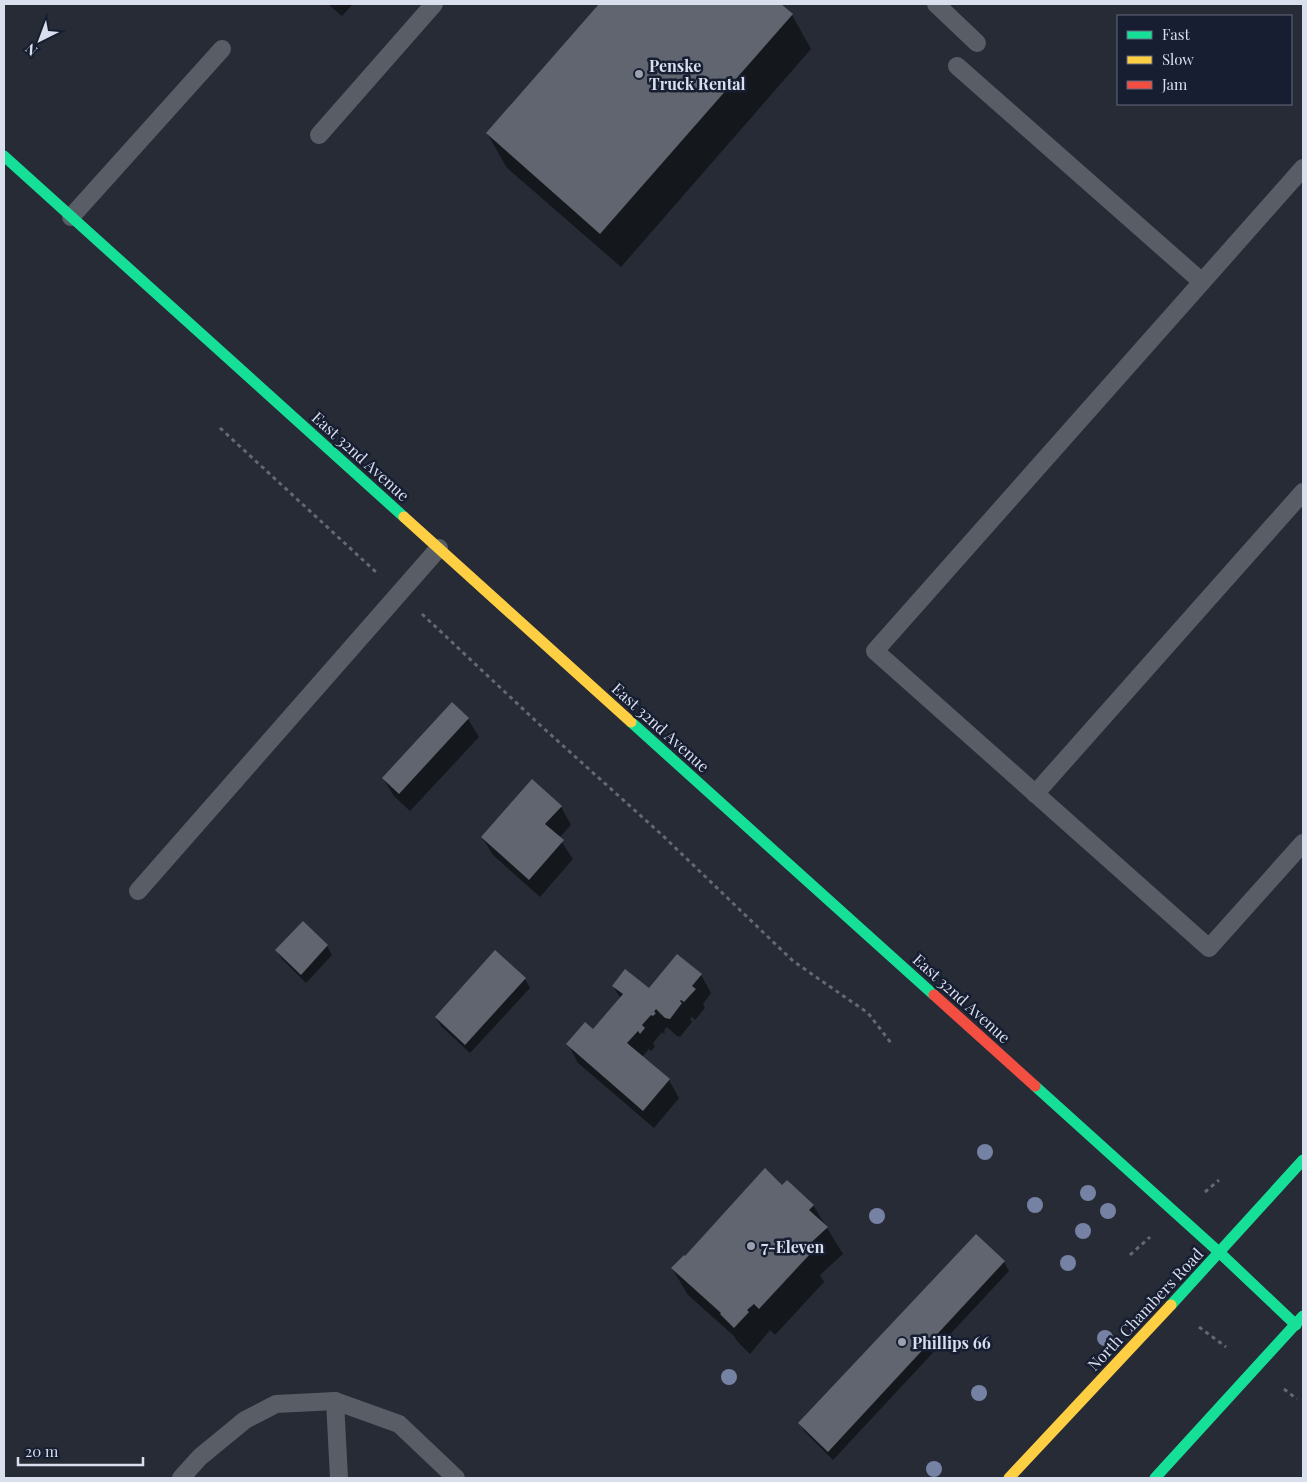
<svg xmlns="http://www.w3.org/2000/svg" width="1307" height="1482" viewBox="0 0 1307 1482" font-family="'Playfair Display',serif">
	<rect width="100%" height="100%" fill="#262b36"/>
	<!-- shadow -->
	<g fill="#0007">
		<polygon points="328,4 353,4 342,16"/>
		<polygon points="601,4 779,4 792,15 811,49 621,267 507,168 487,133"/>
		<polygon points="468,719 479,737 410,811 394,796 383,778"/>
		<polygon points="561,807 571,825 559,838 573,859 540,897 493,855 482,837"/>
		<polygon points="327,946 332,955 306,983 282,959 277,951"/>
		<polygon points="701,975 711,993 703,1004 705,1008 695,1020 692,1017 690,1019 692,1022 680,1037 677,1036 667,1027 664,1030 665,1032 664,1034 662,1032 653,1043 655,1047 651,1051 649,1049 642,1057 669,1080 679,1098 654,1128 578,1063 568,1044 593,1031 621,999 613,986 649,990"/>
		<polygon points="525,979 530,988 470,1053 441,1026 436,1018"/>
		<polygon points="780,1185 813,1205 843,1254 820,1275 824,1282 775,1335 770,1330 750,1354 737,1341 734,1336 688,1295 672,1268"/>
		<polygon points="1004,1262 1009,1271 833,1460 805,1432 800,1424"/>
	</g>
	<!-- building -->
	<g fill="#60656f">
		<polygon points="599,4 781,4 793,14 600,234 486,133"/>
		<polygon points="452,702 469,718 399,794 382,778"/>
		<polygon points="532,779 562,806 545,824 564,840 529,880 481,837"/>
		<polygon points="303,921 328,945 301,975 275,950"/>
		<polygon points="495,950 526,978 465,1045 435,1017"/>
		<polygon points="677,954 702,974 692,986 696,989 684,1002 681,1000 680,1001 682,1003 670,1019 665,1018 656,1009 654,1012 656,1013 653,1016 651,1015 642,1025 645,1028 640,1034 638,1031 627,1043 670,1079 643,1111 566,1044 585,1022 593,1029 623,994 612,986 625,969 649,988"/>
		<polygon points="765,1168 782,1185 787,1180 814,1205 809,1210 828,1227 804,1249 810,1254 759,1309 754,1304 747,1310 749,1312 734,1328 720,1314 721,1313 671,1268 684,1255 685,1256"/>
		<polygon points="976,1234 1005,1261 828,1452 798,1423"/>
	</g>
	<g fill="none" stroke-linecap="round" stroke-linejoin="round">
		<!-- path -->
		<g stroke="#656871" stroke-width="3" stroke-dasharray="4 4" stroke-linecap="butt">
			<polyline points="220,428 377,573"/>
			<polyline points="422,614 540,725 661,834 793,961 868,1013 891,1043"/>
			<polyline points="1205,1192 1219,1180"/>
			<polyline points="1130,1255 1150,1237"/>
			<polyline points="1199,1327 1226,1347"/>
			<polyline points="1284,1389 1297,1399"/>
		</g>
		<!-- lane -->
		<g stroke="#595d66" stroke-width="18">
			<polyline points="936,4 977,43"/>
			<polyline points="957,66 1202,282 875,651 1209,948 1303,843"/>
			<polyline points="319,135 434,4"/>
			<polyline points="71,217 222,49"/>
			<polyline points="1202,282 1303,168"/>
			<polyline points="1035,794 1303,492"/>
			<polyline points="138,891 439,548"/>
			<polyline points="335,1401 339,1478"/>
			<polyline points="181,1478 200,1457 245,1420 276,1404 335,1401 399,1424 456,1478"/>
		</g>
		<!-- fast -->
		<g stroke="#16e098" stroke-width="11">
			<polyline points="4,156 404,517"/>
			<polyline points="631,722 934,995"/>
			<polyline points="1035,1086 1220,1253 1296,1325"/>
			<polyline points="1171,1305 1303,1160"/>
			<polyline points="1155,1478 1303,1316"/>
		</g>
		<!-- slow -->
		<g stroke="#ffcf43" stroke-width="11">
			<polyline points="404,517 631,722"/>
			<polyline points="1009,1478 1171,1305"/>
		</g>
		<!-- jam -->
		<polyline stroke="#f24e42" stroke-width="11" points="934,995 1035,1086"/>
	</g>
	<!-- trees -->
	<g fill="#7582a3">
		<circle cx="985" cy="1152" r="8"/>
		<circle cx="1088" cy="1193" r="8"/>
		<circle cx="1035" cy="1205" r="8"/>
		<circle cx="1108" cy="1211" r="8"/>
		<circle cx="877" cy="1216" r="8"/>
		<circle cx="1083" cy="1231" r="8"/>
		<circle cx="1068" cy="1263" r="8"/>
		<circle cx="1105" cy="1338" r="8"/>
		<circle cx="729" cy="1377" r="8"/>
		<circle cx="979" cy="1393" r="8"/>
		<circle cx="934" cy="1469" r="8"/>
	</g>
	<!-- markers -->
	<g fill="#9aa0ad" stroke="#171e32" stroke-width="2">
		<circle cx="639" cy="74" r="5"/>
		<circle cx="751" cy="1246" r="5"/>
		<circle cx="902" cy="1342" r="5"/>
	</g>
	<g text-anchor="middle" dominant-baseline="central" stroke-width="5" stroke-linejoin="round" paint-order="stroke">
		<!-- poi labels -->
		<g font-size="16" font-weight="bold" fill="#d9dfed" stroke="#171e32" text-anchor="start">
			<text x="649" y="65">Penske<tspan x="649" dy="18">Truck Rental</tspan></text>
			<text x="761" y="1246">7-Eleven</text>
			<text x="912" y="1342">Phillips 66</text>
		</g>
		<!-- street labels -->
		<g font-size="16" fill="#d9dfed" stroke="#171e32">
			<text transform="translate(361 456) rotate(42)">East 32nd Avenue</text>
			<text transform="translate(661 727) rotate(42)">East 32nd Avenue</text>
			<text transform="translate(962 998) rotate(42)">East 32nd Avenue</text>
			<text transform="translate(1145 1309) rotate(-47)">North Chambers Road</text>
		</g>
	</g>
	<!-- border -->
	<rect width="1307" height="1482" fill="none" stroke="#d9dfed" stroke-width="10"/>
	<!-- legend -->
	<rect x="1117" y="15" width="175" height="90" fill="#171e32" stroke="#656b7d"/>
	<rect x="1127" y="31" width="25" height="8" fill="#16e098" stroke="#656b7d"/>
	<text x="1162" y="40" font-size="15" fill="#d9dfed">Fast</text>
	<rect x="1127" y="56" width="25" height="8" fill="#ffcf43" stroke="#656b7d"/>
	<text x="1162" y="65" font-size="15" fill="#d9dfed">Slow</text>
	<rect x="1127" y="81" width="25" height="8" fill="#f24e42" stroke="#656b7d"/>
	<text x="1162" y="90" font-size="15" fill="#d9dfed">Jam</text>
	<!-- north arrow -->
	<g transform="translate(40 40) rotate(222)" stroke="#171e32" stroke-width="4" paint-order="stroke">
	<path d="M0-4L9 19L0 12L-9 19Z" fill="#d9dfed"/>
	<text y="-8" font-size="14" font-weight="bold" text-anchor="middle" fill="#d9dfed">N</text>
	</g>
	<!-- scale -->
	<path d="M18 1457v8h125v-8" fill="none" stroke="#d9dfed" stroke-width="2.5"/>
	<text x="25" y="1457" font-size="15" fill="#d9dfed" stroke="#171e32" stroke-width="4" paint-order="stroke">20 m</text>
</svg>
